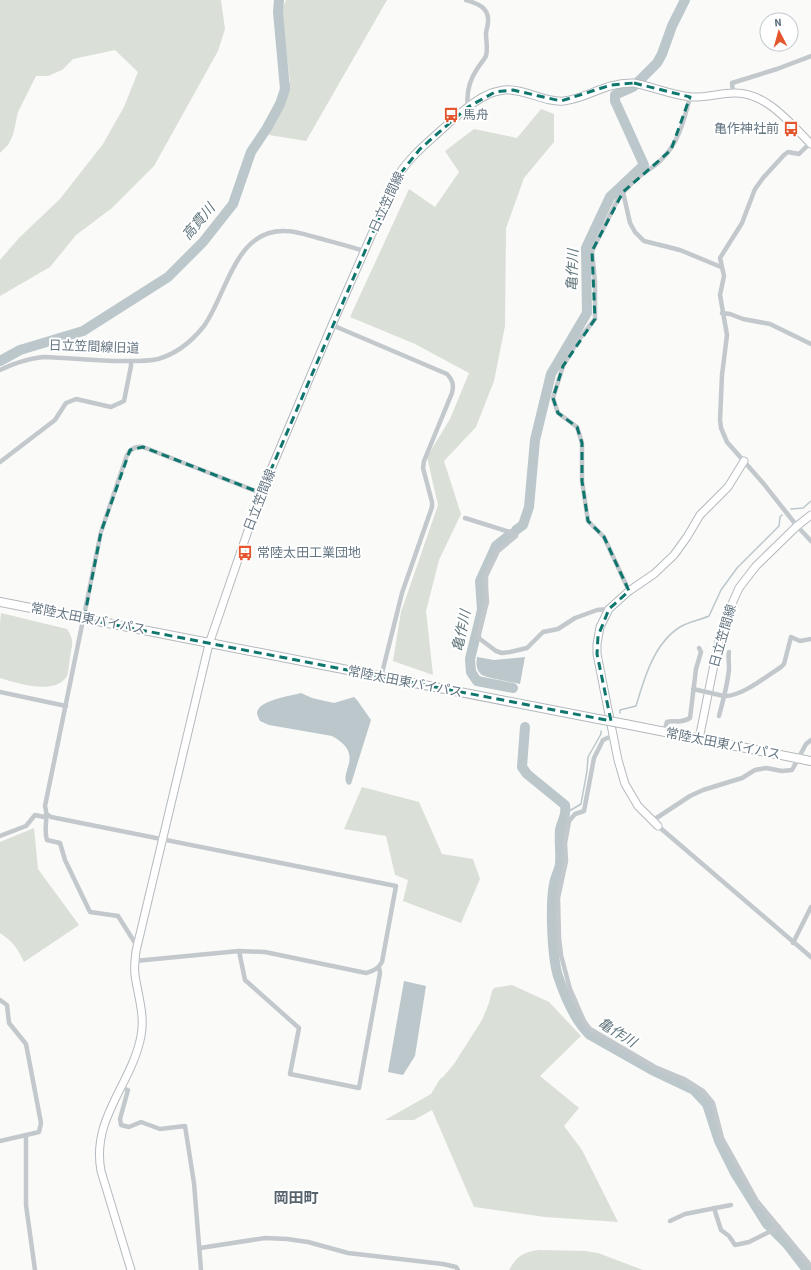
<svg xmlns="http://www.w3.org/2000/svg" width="811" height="1270" viewBox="0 0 811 1270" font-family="'Source Sans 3','Noto Sans JP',sans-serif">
	<rect width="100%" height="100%" fill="#fafaf8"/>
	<!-- green -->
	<g fill="#dadfd7">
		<polygon points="0,0 221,0 225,29 218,51 154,166 112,208 76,235 50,267 0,296 0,260 19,238 60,199 103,144 124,107 138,72 115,50 73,59 62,70 48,76 36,76 18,112 13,135 8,145 0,153"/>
		<polygon points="286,0 387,0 306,141 269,135 290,81 281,12"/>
		<polygon points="541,109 554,114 554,142 524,178 506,228 505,326 494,381 476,427 444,461 461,514 439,560 426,611 433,675 393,661 401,612 438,505 427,457 450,419 469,373 415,344 350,317 409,189 435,207 459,172 445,151 474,129 517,138"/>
		<path d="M1,613L67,629C75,641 72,644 70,658C69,663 69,671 67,676C55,696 17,683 0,678V624Z"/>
		<polygon points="362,787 419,802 442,854 473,859 480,879 461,923 403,901 408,880 395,875 386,836 344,829"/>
		<path d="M34,828L38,869L79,925L24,962C17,947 13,942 0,933V842Z"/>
		<polygon points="512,985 549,1002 581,1036 540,1076 579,1108 564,1126 582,1150 618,1222 545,1217 474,1207 432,1110 414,1120 385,1120 431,1094 440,1079 443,1077 454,1064 482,1020 489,1003 492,991 494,988"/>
		<path d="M539,1250L585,1251L598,1253L643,1270H509C517,1256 523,1252 539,1250Z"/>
	</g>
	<!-- water -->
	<g fill="#bbc7cb">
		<path d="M477,657L494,660L525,657L520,684C512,682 487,678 482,675C476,671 476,663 477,657Z"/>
		<path d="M301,693L312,698L334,703L354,697L357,700L371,720L351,784L348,785C337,773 367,755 332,736L269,725L260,721C259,719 257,715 257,713C258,700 291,696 301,693Z"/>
		<polygon points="404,981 426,986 415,1056 403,1075 388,1072"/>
	</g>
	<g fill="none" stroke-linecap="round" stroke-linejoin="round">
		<!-- stream -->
		<g stroke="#bbc7cb" stroke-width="1.5">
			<polyline points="791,509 803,508 811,501"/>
			<path d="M620,713V710L636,706C644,679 654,643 680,627C688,622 700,620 709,616L721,590L737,568L779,526L780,517L782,515"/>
			<polyline points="566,813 581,804 587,771 588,757 601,734 601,731"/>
		</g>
		<!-- river -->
		<g stroke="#bbc7cb" stroke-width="10">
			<polyline points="0,361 20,350 83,331 168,277 203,242 233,204 251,152 267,128 280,104 285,89 278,12 279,0"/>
			<polyline points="516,530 523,525 529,507 535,440 551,374 587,313 586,248 610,197 644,165 615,101 615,95 633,87 657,63 662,54 672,26 685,0"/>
			<polyline points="511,534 496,546 480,581 482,610 470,659 471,672 477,681 513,688"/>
			<path d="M525,727L522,767L527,774L565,805C567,817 562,819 560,830C559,841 561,853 560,864C559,871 555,877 554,884C550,904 552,957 558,976C565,997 575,1021 590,1035L652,1070L694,1090L707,1104L719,1141L735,1173L767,1224L787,1244L807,1270"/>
		</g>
		<defs>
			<g id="secondary">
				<polyline points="658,826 638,806 625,784 618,760 597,654 597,644 600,627 609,609 629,591 654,574 674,555 687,537 700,515 728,487 744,461"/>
				<path d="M131,1270L101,1171C91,1118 132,1084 141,1036C145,1015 138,996 135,975C134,967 135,959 136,951L209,644"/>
			</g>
			<g id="primary">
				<path d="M209,644L261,493L332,325L396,179C409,156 431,140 450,122C462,112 473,101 487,95C492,92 498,91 504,90C525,88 544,103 564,101C589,98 605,82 634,83C653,87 672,95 691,97C706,98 719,93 734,93C766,92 790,123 811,144"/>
				<polyline points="699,739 718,645 727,615 739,588 756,566 797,526 811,515"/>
			</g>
			<g id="highway">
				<polyline points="0,602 598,719"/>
				<polyline points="625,724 811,761"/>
			</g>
		</defs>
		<!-- secondary casing -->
		<use href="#secondary" stroke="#b3babf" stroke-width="9"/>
		<!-- primary casing -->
		<use href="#primary" stroke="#b5babe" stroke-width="9"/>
		<!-- highway casing -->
		<use href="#highway" stroke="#b4b9bd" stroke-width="10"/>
		<!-- street -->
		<g stroke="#c3c8cc" stroke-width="4.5">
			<path d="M466,0C478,4 489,7 488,22C488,26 486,30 486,34C486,41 488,48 486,56C484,60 480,64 477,69C469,81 466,93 468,107"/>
			<polyline points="733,93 732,83 777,69 811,56"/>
			<polyline points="811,142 799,154 788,152 784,155 763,178 755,189 742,223 720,258 724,276 720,295 727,335 722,375 720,420 721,428 727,442 763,483 797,526 811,541"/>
			<polyline points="623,192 630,223 635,232 644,241 680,250 721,267"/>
			<polyline points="722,313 730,314 743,319 770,324 811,344"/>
			<path d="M332,325L447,374C453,380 454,385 452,393L424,461L423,468L432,502V507L402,593L381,677"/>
			<path d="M0,370C14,363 27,359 43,357C67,358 91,360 115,361C129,361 145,362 158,359C176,354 192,341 204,326C227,294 235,229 285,231C296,231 307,235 318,238C333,242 349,246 364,251"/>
			<polyline points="0,462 55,420 66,403 76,399 111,407 124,401 131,366 131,361"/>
			<polyline points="465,518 516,534 516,536 498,551 486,576 486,587 487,602 478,635 480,639 496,651 502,653 510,652 527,648 543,632 558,629 575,618 597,610 609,609"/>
			<path d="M629,591L604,537L588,521L582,481V443L577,427L558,413L553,398L563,366L577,342L595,319V282L592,251L618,199C626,189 634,180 644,173C649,169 655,166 659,162C678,145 684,121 690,97"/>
			<polyline points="0,692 66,706"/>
			<path d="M724,696C741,697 767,676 781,667L784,664L791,637L800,641L811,639"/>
			<path d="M719,716C723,700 728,684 729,668C729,662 728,657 729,652"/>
			<path d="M664,732L667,722C676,719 678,725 690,718L696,669L701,652L699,648"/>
			<polyline points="614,735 603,740 594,758 584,811 575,814 569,821 565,843 566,861 558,898 559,938 561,955 570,989 584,1021 590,1029 655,1067 684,1079 703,1091 713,1103 722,1138 757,1201 811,1266"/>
			<path d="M48,815L51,817L396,886L382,962C378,969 373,971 366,973L265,952L239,951L135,961"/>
			<polyline points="652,821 690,796 703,790 742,778 755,770 766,768 782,771 792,770 806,744 811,740"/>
			<polyline points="658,826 811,957"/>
			<polyline points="0,836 26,826 35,815 44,817 48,815"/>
			<polyline points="793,943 811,907"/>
			<path d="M137,946L118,916L90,912L65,860L60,843L47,840C43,828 49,818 45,806L101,532L127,455C131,448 136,446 143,447L261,493"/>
			<polyline points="239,951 245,980 299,1028 290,1074 359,1088 380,973 379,967"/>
			<polyline points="0,1000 7,1005 9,1023 26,1044 41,1123 39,1132 0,1141"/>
			<polyline points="120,1087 128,1090 120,1119 121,1125 129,1127 141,1122 160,1129 185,1126 194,1183 201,1270"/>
			<polyline points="26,1135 26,1205 35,1270"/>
			<polyline points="714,1208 721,1230 729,1236 735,1245 749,1242 779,1227"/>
			<polyline points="670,1221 685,1214 731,1205"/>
			<polyline points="200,1248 265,1238 287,1239 308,1242 348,1253 443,1264 456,1267 458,1270"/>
		</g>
		<!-- secondary -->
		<use href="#secondary" stroke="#fff" stroke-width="7"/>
		<!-- primary -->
		<use href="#primary" stroke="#fff" stroke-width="7"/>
		<!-- highway -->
		<use href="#highway" stroke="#fff" stroke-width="8"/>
		<defs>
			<polyline id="highway-bridge" points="598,719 625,724"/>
		</defs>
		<!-- highway-bridge casing -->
		<use href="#highway-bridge" stroke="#b4b9bd" stroke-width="10" stroke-linecap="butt"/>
		<!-- street-bridge -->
		<polyline stroke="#c3c8cc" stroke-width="4.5" points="693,689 724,696"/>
		<!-- highway-bridge -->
		<use href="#highway-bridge" stroke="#fff" stroke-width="8"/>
	</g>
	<!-- marked area -->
	<path fill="none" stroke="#0f766e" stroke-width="3" stroke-dasharray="8 5" stroke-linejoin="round" d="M634,83L690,97L671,150L623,192L592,251L595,319L563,366L553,398L558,413L577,427L582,443V481L588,521L604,537L629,591L609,609L598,636L597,654L611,721L84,619L101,532L130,450L143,447L261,493L396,179L420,149L468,107L495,92L513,90L561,101L611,85Z"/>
	<!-- icons -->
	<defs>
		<symbol id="bus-bare" viewBox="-9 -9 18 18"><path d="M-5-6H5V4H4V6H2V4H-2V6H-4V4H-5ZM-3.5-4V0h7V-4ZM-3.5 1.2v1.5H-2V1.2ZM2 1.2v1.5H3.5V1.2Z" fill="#e4572e" stroke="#fff" stroke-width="2.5" paint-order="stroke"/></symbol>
	</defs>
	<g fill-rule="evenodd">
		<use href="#bus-bare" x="440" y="104" width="22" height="22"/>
		<use href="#bus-bare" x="780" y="118" width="22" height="22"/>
		<use href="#bus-bare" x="234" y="542" width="22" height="22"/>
	</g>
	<g text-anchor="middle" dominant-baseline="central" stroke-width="4" stroke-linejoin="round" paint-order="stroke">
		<!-- poi labels -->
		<g font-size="13" fill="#657683" stroke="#fff" text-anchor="start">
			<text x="463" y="115">馬舟</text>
			<text x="779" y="129" text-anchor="end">亀作神社前</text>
			<text x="257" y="553">常陸太田工業団地</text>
		</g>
		<!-- street labels -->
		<g font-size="13" fill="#657683" stroke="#fff">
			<text transform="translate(387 202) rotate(-65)">日立笠間線</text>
			<text transform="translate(94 347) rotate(2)">日立笠間線旧道</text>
			<text transform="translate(260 500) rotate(-69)">日立笠間線</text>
			<text transform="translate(88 619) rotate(11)">常陸太田東バイパス</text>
			<text transform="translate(723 636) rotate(-74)">日立笠間線</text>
			<text transform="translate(405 682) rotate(11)">常陸太田東バイパス</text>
			<text transform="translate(723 744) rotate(11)">常陸太田東バイパス</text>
		</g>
		<!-- water labels -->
		<g font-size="14" font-style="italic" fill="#60757c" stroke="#fff">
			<text transform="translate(199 222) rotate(-50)">高貫川</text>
			<text transform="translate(573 270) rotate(-88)">亀作川</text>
			<text transform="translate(462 631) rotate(-78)">亀作川</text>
			<text transform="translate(617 1033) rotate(32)">亀作川</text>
		</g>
		<!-- quarter labels -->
		<g font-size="15" font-weight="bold" fill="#57646e" stroke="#fff">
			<text x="296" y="1198">岡田町</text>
		</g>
	</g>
	<!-- north arrow -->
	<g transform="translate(779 32) rotate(354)"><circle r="19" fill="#ffffff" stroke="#c1c8cd"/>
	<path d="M0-3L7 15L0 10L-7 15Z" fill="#e4572e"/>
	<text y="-6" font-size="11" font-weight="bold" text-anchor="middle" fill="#657683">N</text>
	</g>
</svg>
